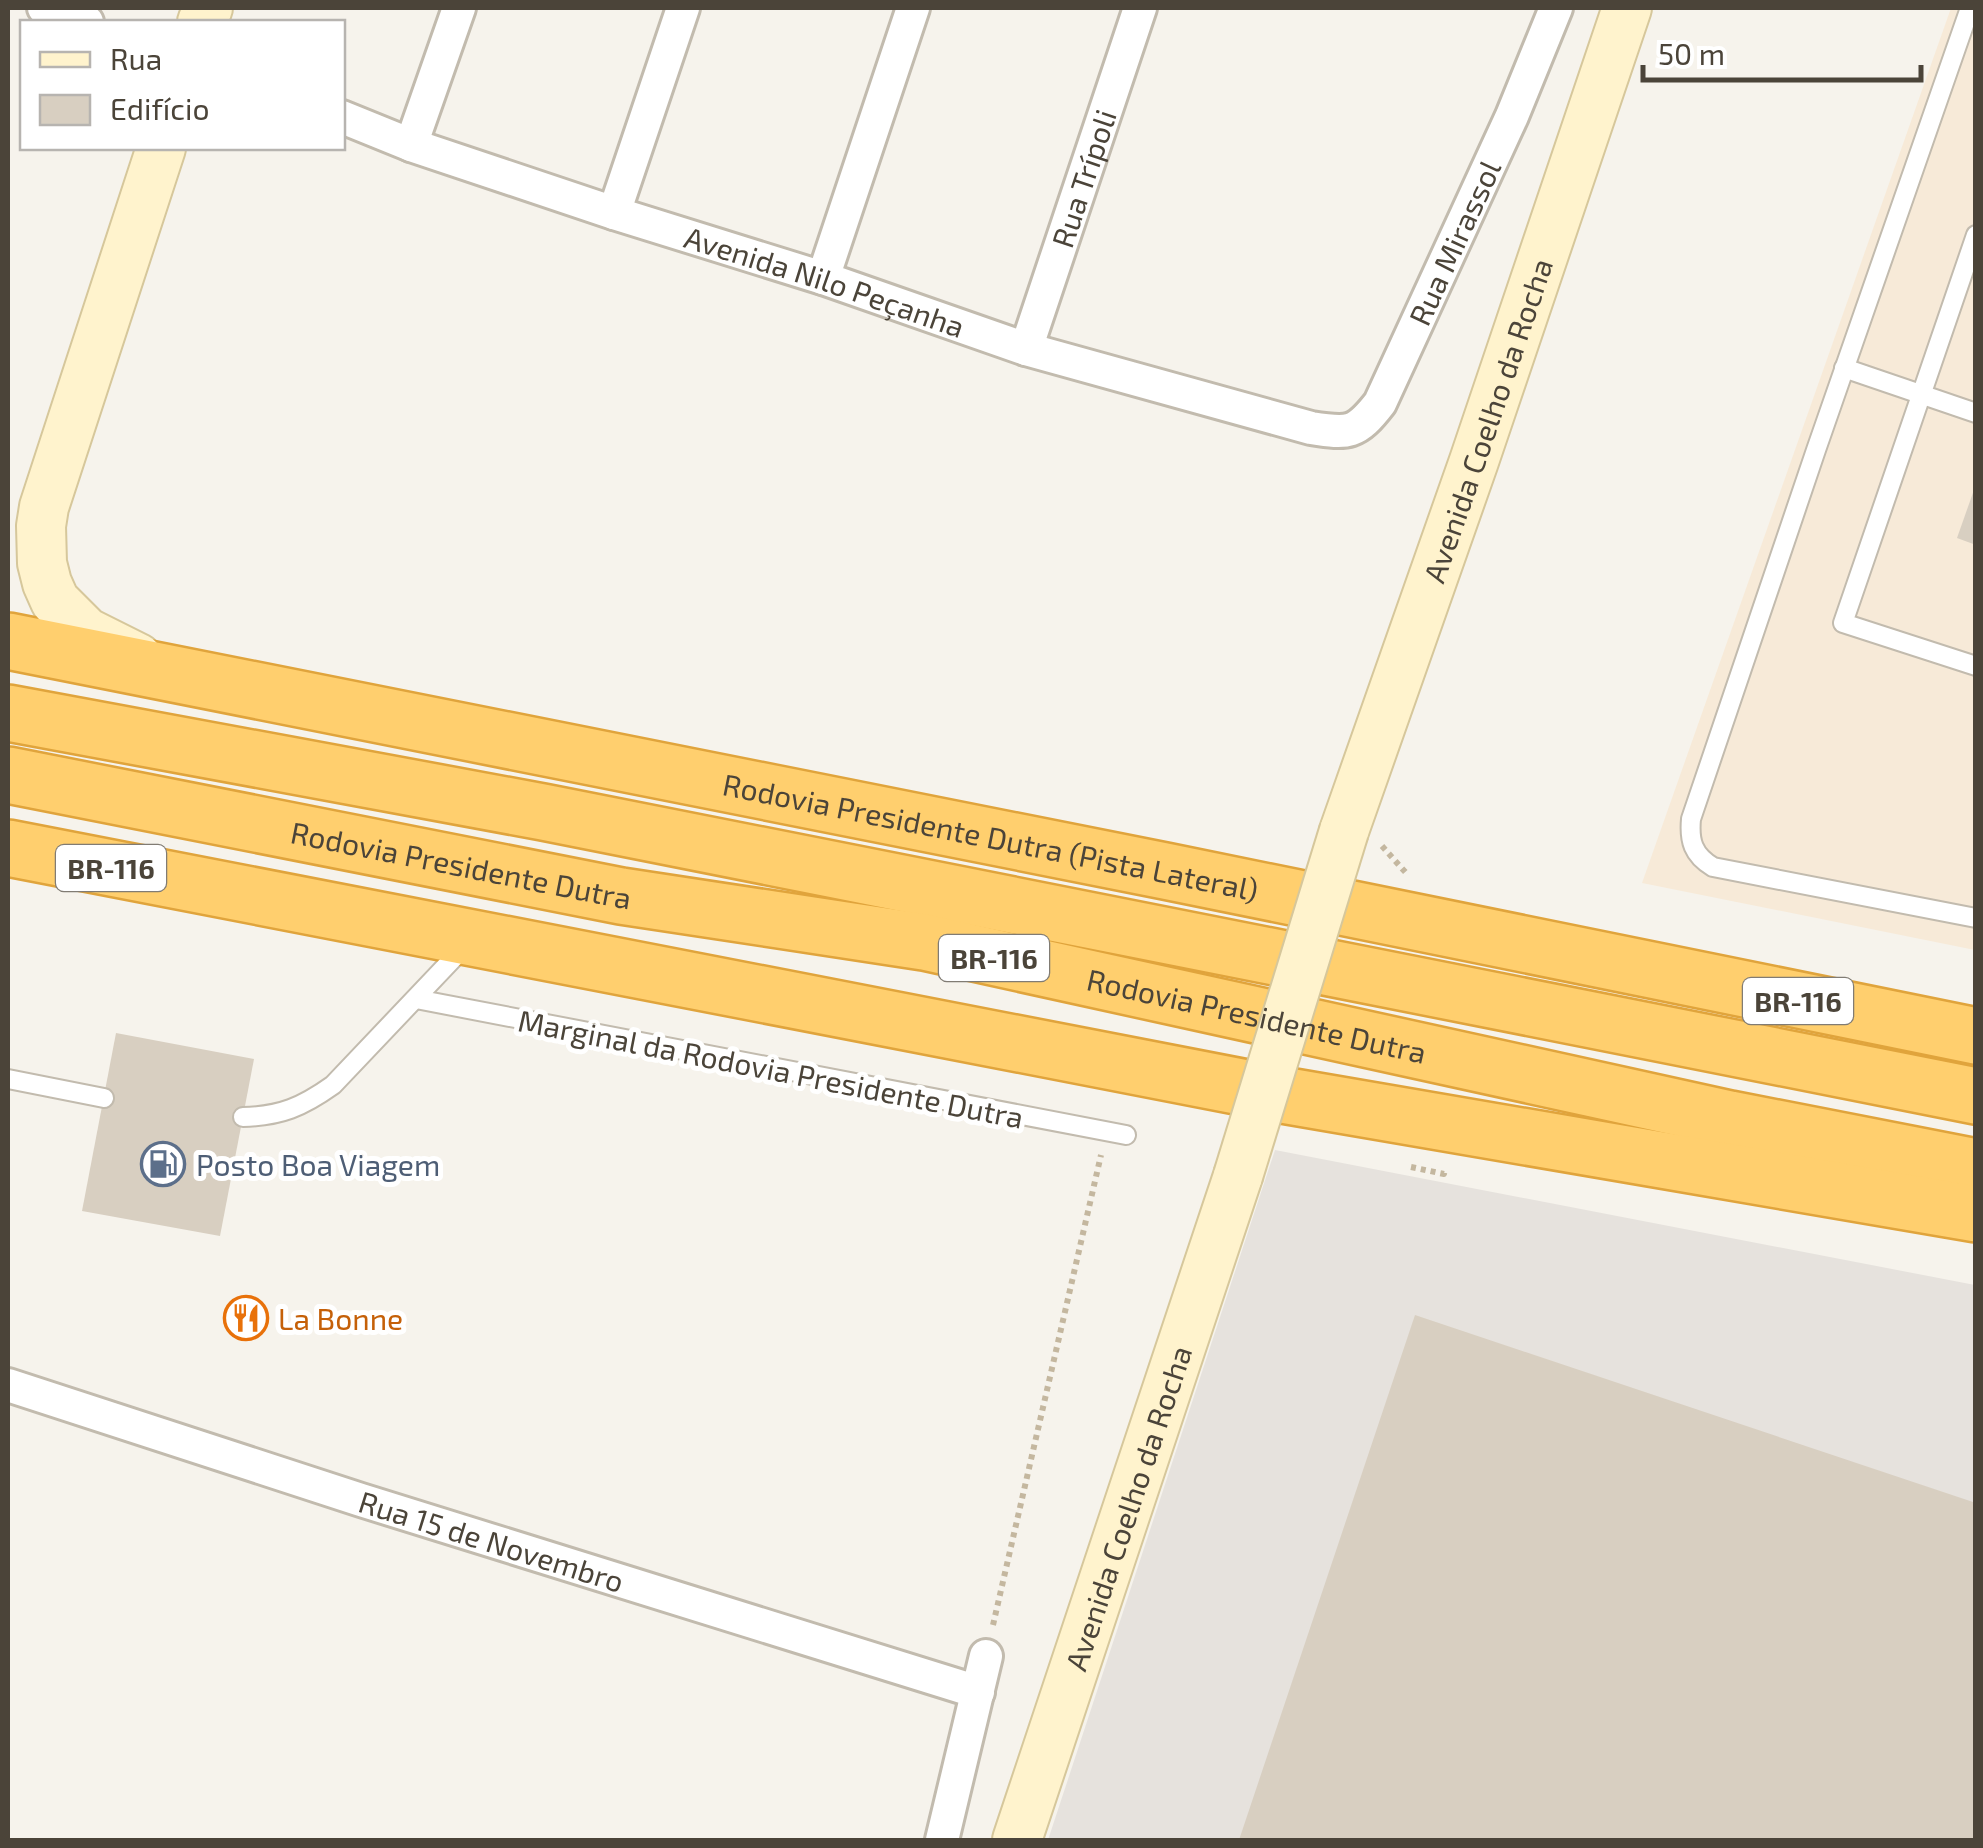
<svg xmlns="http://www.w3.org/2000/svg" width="1983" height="1848" viewBox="0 0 1983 1848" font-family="'Exo 2',sans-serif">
	<rect width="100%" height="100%" fill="#f6f3ec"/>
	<!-- commercial -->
	<polygon fill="#f7ead8" points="1951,8 1975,8 1975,950 1642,883"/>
	<!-- industrial -->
	<polygon fill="#e6e2dd" points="1275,1150 1975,1285 1975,1840 1048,1840"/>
	<!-- building -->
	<g fill="#d8cfc1">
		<polygon points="1975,487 1976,487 1976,545 1957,538"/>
		<polygon points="116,1033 254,1059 220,1236 82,1211"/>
		<polygon points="1415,1315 1976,1503 1976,1840 1239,1840"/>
	</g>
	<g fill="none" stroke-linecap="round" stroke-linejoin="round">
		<defs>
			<g id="lane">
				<path d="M1970,8L1816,450L1691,819C1689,841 1693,855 1713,867L1976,918"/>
				<polyline points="1976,235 1843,623 1976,666"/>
				<polyline points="1844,368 1976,413"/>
				<polyline points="416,999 1126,1135"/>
				<polyline points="8,1079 104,1098"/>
				<path d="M243,1117C281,1116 302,1107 333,1085L465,946"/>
			</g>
			<g id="street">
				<polyline points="44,8 87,22"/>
				<path id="s1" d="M342,117L411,145L614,213L823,278L1026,349L1311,428C1349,434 1356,434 1380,403L1512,116L1556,8"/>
				<polyline points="411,145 459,8"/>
				<polyline points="614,213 683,8"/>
				<polyline points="823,278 913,8"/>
				<path id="s2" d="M1026,349L1140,8"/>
				<path id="s3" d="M8,1385L361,1500L978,1692"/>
				<polyline points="942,1840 986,1656"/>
			</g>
			<g id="secondary">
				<polyline points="202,22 208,8"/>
				<polyline points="138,658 86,632 55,601 47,583 42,563 41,526 44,507 161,148"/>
				<path id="s4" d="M1344,831L1474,461L1627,8"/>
				<path id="s5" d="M1017,1840L1238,1176"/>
			</g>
			<g id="highway">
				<path id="s6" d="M8,641C393,717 779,794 1165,871C1435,925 1705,982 1976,1036"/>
				<polyline points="8,713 543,812 1976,1096"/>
				<path id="s7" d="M8,775L621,896L924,942L1730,1119L1976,1167"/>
				<polyline points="8,848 1288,1096 1976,1214"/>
			</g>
		</defs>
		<!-- lane casing -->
		<use href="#lane" stroke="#c2bbae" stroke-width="22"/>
		<!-- street casing -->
		<use href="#street" stroke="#c2bbae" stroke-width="38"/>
		<!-- secondary casing -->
		<use href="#secondary" stroke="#d6c79b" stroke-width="52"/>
		<!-- highway casing -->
		<use href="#highway" stroke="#e0a43c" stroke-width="60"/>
		<!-- path -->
		<g stroke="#c4b79f" stroke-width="6" stroke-dasharray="5 5" stroke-linecap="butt">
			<polyline points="1382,846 1407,874"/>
			<polyline points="1411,1167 1444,1174 1445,1169"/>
			<polyline points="993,1625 1101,1155"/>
		</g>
		<!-- lane -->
		<use href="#lane" stroke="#fff" stroke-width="18"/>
		<!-- street -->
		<use href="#street" stroke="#fff" stroke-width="32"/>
		<!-- secondary -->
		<use href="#secondary" stroke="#fff3cd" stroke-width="48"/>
		<!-- highway -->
		<use href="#highway" stroke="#ffcf6e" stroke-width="55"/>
		<defs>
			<polyline id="secondary-bridge" points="1238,1176 1344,831"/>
		</defs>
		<!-- secondary-bridge casing -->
		<use href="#secondary-bridge" stroke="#d6c79b" stroke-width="52" stroke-linecap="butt"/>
		<!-- secondary-bridge -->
		<use href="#secondary-bridge" stroke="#fff3cd" stroke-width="48"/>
	</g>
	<!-- icons -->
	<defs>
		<symbol id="fuel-ring" viewBox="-11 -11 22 22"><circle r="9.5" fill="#fff" stroke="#5c6f8a" stroke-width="1.5"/><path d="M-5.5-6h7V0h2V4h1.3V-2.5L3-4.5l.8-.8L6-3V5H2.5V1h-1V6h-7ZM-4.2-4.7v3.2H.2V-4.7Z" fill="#5c6f8a"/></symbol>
		<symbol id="restaurant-ring" viewBox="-11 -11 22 22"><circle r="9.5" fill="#fff" stroke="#e8710a" stroke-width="1.5"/><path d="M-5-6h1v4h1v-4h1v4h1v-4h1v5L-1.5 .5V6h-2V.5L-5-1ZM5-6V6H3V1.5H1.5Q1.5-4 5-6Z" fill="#e8710a"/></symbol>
	</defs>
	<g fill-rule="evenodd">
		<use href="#fuel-ring" x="138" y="1139" width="50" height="50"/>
		<use href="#restaurant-ring" x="221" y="1293" width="50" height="50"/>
	</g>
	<g text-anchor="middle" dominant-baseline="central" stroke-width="10" stroke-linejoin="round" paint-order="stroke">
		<!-- shield labels -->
		<g fill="#fff" stroke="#817c74" stroke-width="2.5">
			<rect x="56" y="845" width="110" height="46" rx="8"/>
			<rect x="939" y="935" width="110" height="46" rx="8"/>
			<rect x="1743" y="978" width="110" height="46" rx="8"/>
		</g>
		<g font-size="28" font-weight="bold" fill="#4b4439">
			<text x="111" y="868">BR-116</text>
			<text x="994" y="958">BR-116</text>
			<text x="1798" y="1001">BR-116</text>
		</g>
		<!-- street labels -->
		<g font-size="30" fill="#4b4439" stroke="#fff">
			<text stroke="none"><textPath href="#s2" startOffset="180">Rua Trípoli</textPath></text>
			<text stroke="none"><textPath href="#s1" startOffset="1275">Rua Mirassol</textPath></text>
			<text stroke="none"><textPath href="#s1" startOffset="510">Avenida Nilo Peçanha</textPath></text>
			<text stroke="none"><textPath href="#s4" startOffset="435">Avenida Coelho da Rocha</textPath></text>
			<text stroke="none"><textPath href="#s6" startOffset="1002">Rodovia Presidente Dutra (Pista Lateral)</textPath></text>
			<text stroke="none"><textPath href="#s7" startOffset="462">Rodovia Presidente Dutra</textPath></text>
			<text stroke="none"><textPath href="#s7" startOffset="1272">Rodovia Presidente Dutra</textPath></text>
			<text transform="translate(771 1068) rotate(11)">Marginal da Rodovia Presidente Dutra</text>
			<text stroke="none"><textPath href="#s5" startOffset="350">Avenida Coelho da Rocha</textPath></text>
			<text stroke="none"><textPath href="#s3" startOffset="508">Rua 15 de Novembro</textPath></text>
		</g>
		<!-- service labels -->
		<g font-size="30" fill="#4e5e75" stroke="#fff" text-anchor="start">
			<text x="196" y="1164">Posto Boa Viagem</text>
		</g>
		<!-- food labels -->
		<g font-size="30" fill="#c56008" stroke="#fff" text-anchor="start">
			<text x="278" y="1318">La Bonne</text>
		</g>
	</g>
	<!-- border -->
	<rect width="1983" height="1848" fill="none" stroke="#4b4439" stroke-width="20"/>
	<!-- legend -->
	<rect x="20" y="20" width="325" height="130" fill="#ffffff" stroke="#b7b4b0" stroke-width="2.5"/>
	<rect x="40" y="52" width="50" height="15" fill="#fff3cd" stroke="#b7b4b0" stroke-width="2.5"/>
	<text x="110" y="70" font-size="30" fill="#4b4439">Rua</text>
	<rect x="40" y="95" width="50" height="30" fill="#d8cfc1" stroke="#b7b4b0" stroke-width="2.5"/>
	<text x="110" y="120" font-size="30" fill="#4b4439">Edifício</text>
	<!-- scale -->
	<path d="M1643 65v15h278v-15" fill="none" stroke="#4b4439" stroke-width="5"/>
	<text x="1658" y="65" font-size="30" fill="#4b4439" stroke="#ffffff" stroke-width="8" paint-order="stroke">50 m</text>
</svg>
